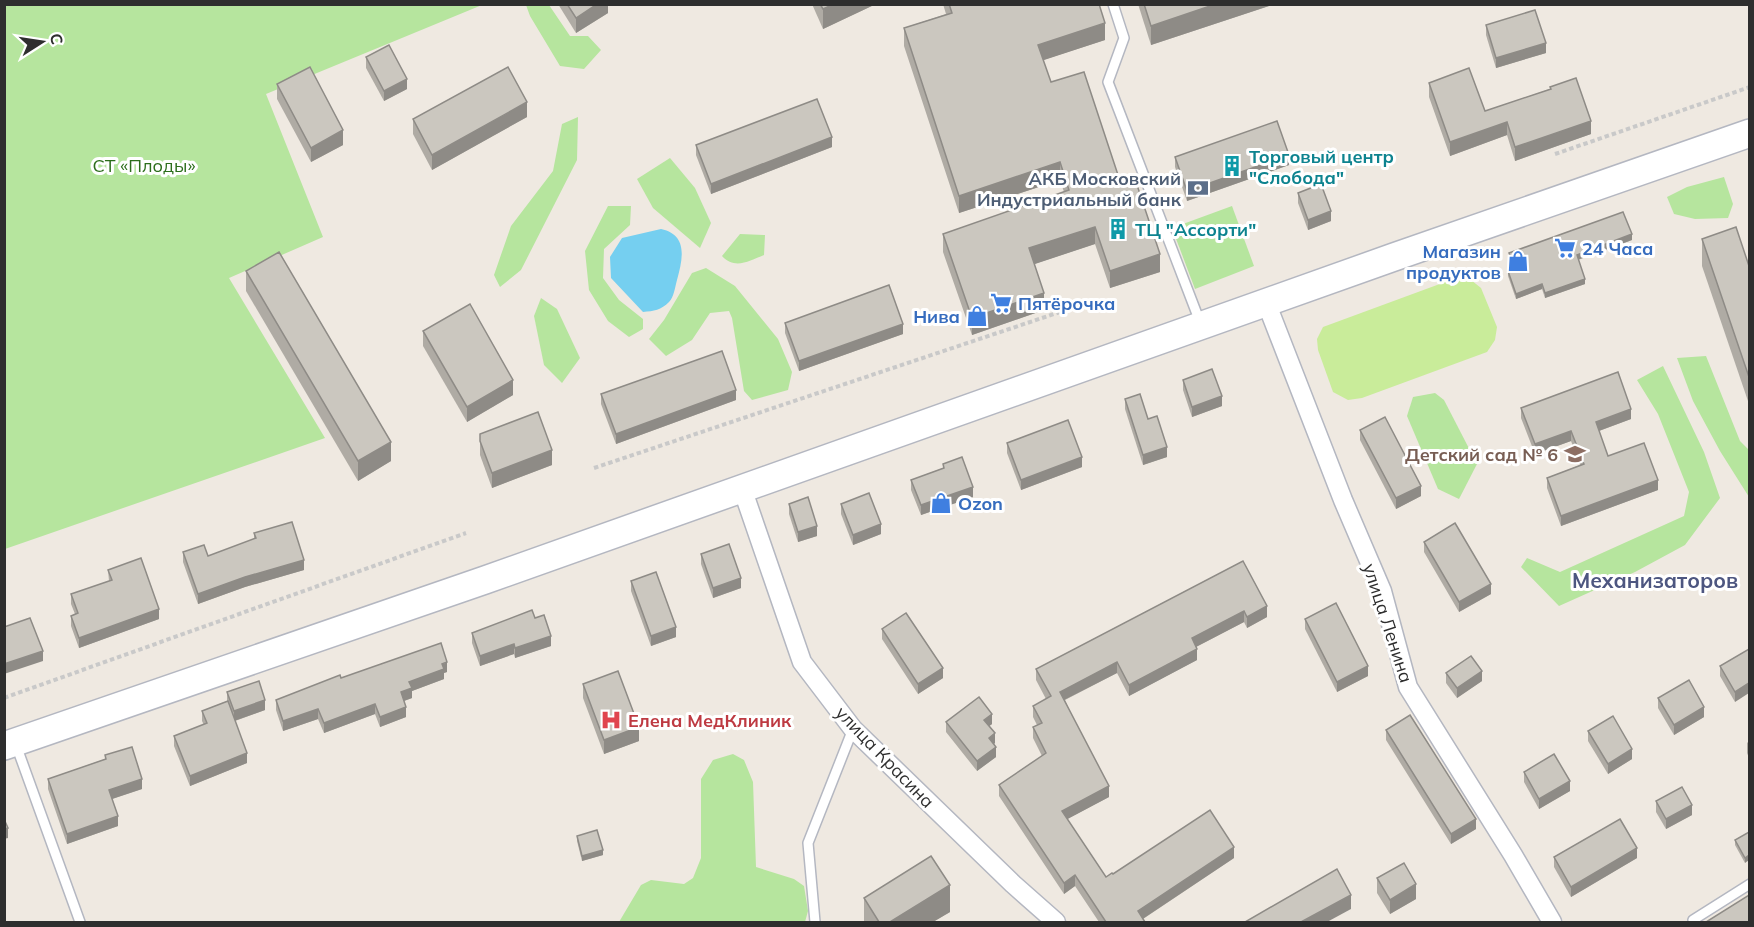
<svg xmlns="http://www.w3.org/2000/svg" width="1754" height="927" viewBox="0 0 1754 927" font-family="Mulish,sans-serif">
	<rect width="100%" height="100%" fill="#efe9e1"/>
	<!-- green -->
	<g fill="#b6e59e">
		<polygon points="4,5 482,5 266,94 323,237 229,278 325,438 5,549"/>
		<polygon points="526,5 549,5 570,36 588,36 601,50 584,69 560,66 530,16"/>
		<polygon points="578,117 577,160 521,270 500,287 494,275 511,226 553,171 562,124"/>
		<polygon points="670,158 695,188 711,223 700,248 653,208 637,179"/>
		<polygon points="1724,177 1733,204 1728,218 1695,219 1674,214 1667,197 1687,187"/>
		<polygon points="608,206 631,206 630,225 604,249 603,278 619,300 643,319 643,329 629,337 608,321 589,290 585,251"/>
		<polygon points="1232,206 1254,266 1195,289 1172,228"/>
		<path d="M740,234L765,235L764,255C749,261 735,270 722,256Z"/>
		<polygon points="706,268 735,286 778,339 792,372 788,390 752,400 744,391 732,318 729,311 710,313 692,340 666,356 649,339 664,320 692,273"/>
		<polygon points="541,298 557,309 580,358 562,383 544,365 534,316"/>
		<polygon points="1706,356 1740,441 1749,450 1749,497 1720,451 1693,401 1677,358"/>
		<polygon points="1663,366 1704,452 1720,498 1685,545 1635,572 1559,606 1521,567 1527,558 1560,572 1684,516 1689,492 1658,414 1637,380"/>
		<polygon points="1435,393 1444,400 1477,464 1459,499 1438,489 1407,416 1413,397"/>
		<polygon points="733,754 744,760 753,782 756,867 794,879 804,886 808,911 805,922 619,922 641,885 651,880 684,884 693,878 701,858 701,779 713,760"/>
	</g>
	<!-- pitch -->
	<polygon fill="#c9ec9a" points="1456,278 1471,280 1481,288 1497,327 1495,340 1487,352 1362,398 1348,400 1333,392 1318,350 1317,339 1323,327"/>
	<!-- water -->
	<path fill="#75cff0" d="M661,229C688,235 683,258 677,280C675,287 674,297 669,302C661,310 654,311 643,312L611,278L610,257L622,238Z"/>
	<g fill="none" stroke-linecap="round" stroke-linejoin="round">
		<defs>
			<g id="service">
				<polyline points="1113,4 1124,38 1108,82 1200,322"/>
				<polyline points="16,745 80,922"/>
				<polyline points="1693,920 1750,884"/>
				<polyline points="815,922 808,843 853,729"/>
			</g>
			<g id="minor">
				<polyline points="1266,302 1343,500 1382,591 1408,687 1513,855 1552,922"/>
				<polyline points="742,488 802,662 853,729 1013,884 1056,922"/>
			</g>
			<polyline id="secondary" points="4,746 485,580 1394,257 1750,133"/>
		</defs>
		<!-- service casing -->
		<use href="#service" stroke="#b4b7c1" stroke-width="12"/>
		<!-- minor casing -->
		<use href="#minor" stroke="#b4b7c1" stroke-width="21"/>
		<!-- secondary casing -->
		<use href="#secondary" stroke="#b4b7c1" stroke-width="30"/>
		<!-- path -->
		<g stroke="#c9c9c9" stroke-width="4" stroke-dasharray="4.5 3" stroke-linecap="butt">
			<polyline points="1555,154 1750,87"/>
			<polyline points="594,468 1060,312"/>
			<polyline points="4,698 466,533"/>
		</g>
		<!-- service -->
		<use href="#service" stroke="#fff" stroke-width="9"/>
		<!-- minor -->
		<use href="#minor" stroke="#fff" stroke-width="18"/>
		<!-- secondary -->
		<use href="#secondary" stroke="#fff" stroke-width="27"/>
	</g>
	<!-- wall -->
	<g fill="#afaba4">
		<polygon points="558,4 608,4 608,13 576,33"/>
		<polygon points="812,4 876,4 823,29"/>
		<polygon points="943,4 1099,4 1105,40 1043,60 1051,82 1121,184 1160,272 1110,288 1095,244 1034,264 1044,310 972,335 943,252 943,234 1064,192 1060,180 959,213 904,46 904,28 946,14"/>
		<polygon points="1138,4 1275,4 1151,45"/>
		<polygon points="1486,25 1546,53 1496,68 1486,35"/>
		<polygon points="366,57 407,89 384,101 366,68"/>
		<polygon points="1429,83 1485,111 1550,89 1550,87 1591,134 1515,161 1507,135 1450,156 1429,97"/>
		<polygon points="277,84 343,145 311,162 277,99"/>
		<polygon points="527,117 432,170 413,134 413,119"/>
		<polygon points="696,145 832,147 711,194 696,155"/>
		<polygon points="1175,157 1289,165 1187,201 1175,167"/>
		<polygon points="1298,193 1331,221 1308,230 1298,203"/>
		<polygon points="1702,239 1749,266 1749,404 1702,266"/>
		<polygon points="1632,240 1578,260 1585,284 1545,298 1542,289 1516,299 1508,276 1508,271 1513,269 1509,258 1509,253"/>
		<polygon points="246,271 391,461 358,481 246,291"/>
		<polygon points="785,323 903,334 799,371 785,333"/>
		<polygon points="423,331 513,395 467,422 423,346"/>
		<polygon points="1183,380 1222,406 1192,417 1183,390"/>
		<polygon points="601,394 736,400 616,444 601,404"/>
		<polygon points="1125,399 1148,419 1167,457 1143,465 1125,409"/>
		<polygon points="1521,408 1631,419 1599,431 1608,456 1658,490 1561,526 1547,488 1547,478 1580,465 1571,441 1535,454 1521,418"/>
		<polygon points="1360,430 1421,496 1396,509 1360,440"/>
		<polygon points="480,434 552,465 492,488 480,455"/>
		<polygon points="1007,443 1082,467 1021,490 1007,453"/>
		<polygon points="943,464 973,497 921,515 911,490 911,480 943,468"/>
		<polygon points="789,504 817,536 798,542 789,514"/>
		<polygon points="841,504 881,534 853,545 841,514"/>
		<polygon points="254,533 304,570 245,587 198,604 183,562 183,552 208,556 254,539"/>
		<polygon points="1424,542 1491,594 1459,612 1424,552"/>
		<polygon points="701,554 741,588 713,598 701,564"/>
		<polygon points="1243,561 1267,617 1247,628 1244,622 1196,647 1197,660 1129,696 1117,673 1065,700 1109,797 1067,819 1106,877 1113,874 1234,858 1143,919 1145,922 1099,922 1075,886 1064,894 999,796 999,785 1042,756 1033,738 1033,727 1037,725 1033,717 1033,706 1046,699 1036,680 1036,669"/>
		<polygon points="108,570 159,619 79,648 71,626 71,616 75,614 71,604 71,594 109,581"/>
		<polygon points="631,581 676,637 651,646 631,591"/>
		<polygon points="535,618 551,646 515,658 514,654 480,666 472,643 472,633"/>
		<polygon points="1305,619 1368,676 1337,692 1305,629"/>
		<polygon points="882,629 943,678 918,694 882,639"/>
		<polygon points="1749,649 1735,702 1720,676 1720,666"/>
		<polygon points="447,672 444,673 444,679 412,691 412,698 404,701 406,717 380,727 375,714 324,733 318,719 283,731 276,710 276,700 341,678"/>
		<polygon points="1446,673 1482,681 1457,698 1446,683"/>
		<polygon points="583,684 639,741 604,754 583,698"/>
		<polygon points="227,692 265,710 235,721 247,763 190,786 174,746 174,736 204,725 202,721 202,711 227,701"/>
		<polygon points="1658,698 1704,717 1674,735 1658,708"/>
		<polygon points="946,722 992,724 989,726 995,743 994,744 996,757 977,771 946,732"/>
		<polygon points="1386,730 1476,829 1451,844 1386,740"/>
		<polygon points="1588,731 1632,759 1608,774 1588,741"/>
		<polygon points="1749,741 1749,758 1747,753 1747,743"/>
		<polygon points="105,755 142,789 112,799 118,826 67,844 48,789 48,779 105,759"/>
		<polygon points="1524,772 1570,791 1539,809 1524,782"/>
		<polygon points="1656,801 1692,815 1666,829 1656,812"/>
		<polygon points="1749,832 1745,863 1735,845 1735,840"/>
		<polygon points="577,836 603,855 582,861 577,841"/>
		<polygon points="1554,857 1637,858 1571,897 1554,867"/>
		<polygon points="1377,878 1416,899 1390,914 1377,893"/>
		<polygon points="864,898 950,912 933,922 864,922"/>
	</g>
	<!-- shaded-wall -->
	<g fill="#8e8b86">
		<polygon points="597,4 608,4 608,13 576,33 576,18"/>
		<polygon points="834,4 876,4 823,29 823,9"/>
		<polygon points="1216,4 1275,4 1151,45 1151,26"/>
		<polygon points="1105,23 1105,40 1038,62 1038,45"/>
		<polygon points="1546,43 1546,53 1496,68 1496,58"/>
		<polygon points="407,79 407,89 384,101 384,91"/>
		<polygon points="527,102 527,117 432,170 432,155"/>
		<polygon points="1591,121 1591,134 1515,161 1515,147"/>
		<polygon points="1507,122 1507,135 1450,156 1450,142"/>
		<polygon points="343,130 343,145 311,162 311,148"/>
		<polygon points="832,137 832,147 711,194 711,184"/>
		<polygon points="1289,155 1289,165 1187,201 1187,191"/>
		<polygon points="1060,162 1060,180 959,213 959,196"/>
		<polygon points="1331,211 1331,221 1308,230 1308,220"/>
		<polygon points="1095,227 1095,244 1029,266 1029,248"/>
		<polygon points="1632,234 1632,240 1577,260 1577,255"/>
		<polygon points="1160,254 1160,272 1110,288 1110,271"/>
		<polygon points="1585,279 1585,284 1545,298 1545,293"/>
		<polygon points="1542,284 1542,289 1516,299 1516,294"/>
		<polygon points="1044,293 1044,310 972,335 972,318"/>
		<polygon points="903,324 903,334 799,371 799,361"/>
		<polygon points="513,380 513,395 467,422 467,407"/>
		<polygon points="736,390 736,400 616,444 616,434"/>
		<polygon points="1222,396 1222,406 1192,417 1192,407"/>
		<polygon points="1631,409 1631,419 1596,432 1596,422"/>
		<polygon points="1571,431 1571,441 1535,454 1535,444"/>
		<polygon points="391,442 391,461 358,481 358,461"/>
		<polygon points="1167,447 1167,457 1143,465 1143,455"/>
		<polygon points="552,450 552,465 492,488 492,473"/>
		<polygon points="1082,457 1082,467 1021,490 1021,480"/>
		<polygon points="1658,480 1658,490 1561,526 1561,516"/>
		<polygon points="1421,486 1421,496 1396,509 1396,498"/>
		<polygon points="973,487 973,497 921,515 921,505"/>
		<polygon points="881,524 881,534 853,545 853,535"/>
		<polygon points="817,526 817,536 798,542 798,532"/>
		<polygon points="304,560 304,570 245,587 198,604 198,594 245,577"/>
		<polygon points="741,578 741,588 713,598 713,588"/>
		<polygon points="1491,584 1491,594 1459,612 1459,602"/>
		<polygon points="1267,606 1267,617 1247,628 1247,617"/>
		<polygon points="159,609 159,619 79,648 79,638"/>
		<polygon points="1244,611 1244,622 1192,649 1192,638"/>
		<polygon points="676,627 676,637 651,646 651,636"/>
		<polygon points="551,636 551,646 515,658 515,648"/>
		<polygon points="514,644 514,654 480,666 480,656"/>
		<polygon points="1197,649 1197,660 1129,696 1129,685"/>
		<polygon points="43,651 43,661 4,674 4,664"/>
		<polygon points="447,662 447,672 444,673 444,679 412,691 412,698 401,702 401,692 409,682"/>
		<polygon points="1117,662 1117,673 1060,702 1060,692"/>
		<polygon points="1368,666 1368,676 1337,692 1337,682"/>
		<polygon points="943,668 943,678 918,694 918,684"/>
		<polygon points="1482,671 1482,681 1457,698 1457,688"/>
		<polygon points="1749,683 1749,693 1735,702 1735,692"/>
		<polygon points="265,700 265,710 234,721 234,711"/>
		<polygon points="375,704 375,714 324,733 324,723"/>
		<polygon points="406,707 406,717 380,727 380,717"/>
		<polygon points="1704,707 1704,717 1674,735 1674,725"/>
		<polygon points="318,709 318,719 283,731 283,721"/>
		<polygon points="992,714 992,724 984,730 984,720"/>
		<polygon points="639,727 639,741 604,754 604,740"/>
		<polygon points="995,733 995,743 989,748 989,738"/>
		<polygon points="996,747 996,757 977,771 977,761"/>
		<polygon points="1632,749 1632,759 1608,774 1608,764"/>
		<polygon points="247,753 247,763 190,786 190,776"/>
		<polygon points="142,779 142,789 109,800 109,790"/>
		<polygon points="1570,781 1570,791 1539,809 1539,799"/>
		<polygon points="1109,786 1109,797 1062,822 1062,811"/>
		<polygon points="1692,805 1692,815 1666,829 1666,819"/>
		<polygon points="118,816 118,826 67,844 67,834"/>
		<polygon points="1476,819 1476,829 1451,844 1451,834"/>
		<polygon points="8,828 8,838 4,839 4,829"/>
		<polygon points="1234,847 1234,858 1138,922 1138,911"/>
		<polygon points="1637,848 1637,858 1571,897 1571,887"/>
		<polygon points="603,850 603,855 582,861 582,856"/>
		<polygon points="1749,855 1749,860 1745,863 1745,858"/>
		<polygon points="1075,875 1075,886 1064,894 1064,883"/>
		<polygon points="1416,884 1416,899 1390,914 1390,900"/>
		<polygon points="950,885 950,912 933,922 890,922"/>
		<polygon points="1351,895 1351,909 1327,922 1301,922"/>
	</g>
	<!-- building -->
	<g fill="#cbc7bf" stroke="#8e8b86" stroke-width="1.5">
		<polygon points="567,4 597,4 576,18"/>
		<polygon points="820,4 834,4 823,9"/>
		<polygon points="949,4 1099,4 1105,23 1038,45 1051,82 1084,72 1121,184 1135,179 1160,254 1110,271 1095,227 1029,248 1044,293 972,318 943,234 1069,190 1060,162 959,196 904,28 952,13"/>
		<polygon points="1144,4 1216,4 1151,26"/>
		<polygon points="1535,10 1546,43 1496,58 1486,25"/>
		<polygon points="389,45 407,79 384,91 366,57"/>
		<polygon points="310,67 343,130 311,148 277,84"/>
		<polygon points="508,67 527,102 432,155 413,119"/>
		<polygon points="1469,68 1485,111 1551,89 1550,87 1576,78 1591,121 1515,147 1507,122 1450,142 1429,83"/>
		<polygon points="817,99 832,137 711,184 696,145"/>
		<polygon points="1277,121 1289,155 1187,191 1175,157"/>
		<polygon points="1321,184 1331,211 1308,220 1298,193"/>
		<polygon points="1623,212 1632,234 1577,255 1585,279 1545,293 1542,284 1516,294 1508,271 1515,268 1509,253"/>
		<polygon points="1736,227 1749,266 1749,377 1702,239"/>
		<polygon points="279,252 391,442 358,461 246,271"/>
		<polygon points="889,285 903,324 799,361 785,323"/>
		<polygon points="470,304 513,380 467,407 423,331"/>
		<polygon points="722,351 736,390 616,434 601,394"/>
		<polygon points="1212,369 1222,396 1192,407 1183,380"/>
		<polygon points="1618,372 1631,409 1596,422 1608,456 1644,443 1658,480 1561,516 1547,478 1584,464 1571,431 1535,444 1521,408"/>
		<polygon points="1140,394 1148,419 1157,416 1167,447 1143,455 1125,399"/>
		<polygon points="538,412 552,450 492,473 480,441 480,434"/>
		<polygon points="1385,417 1421,486 1396,498 1360,430"/>
		<polygon points="1068,420 1082,457 1021,480 1007,443"/>
		<polygon points="962,457 973,487 921,505 911,480 944,468 943,464"/>
		<polygon points="869,493 881,524 853,535 841,504"/>
		<polygon points="808,497 817,526 798,532 789,504"/>
		<polygon points="292,522 304,560 245,577 198,594 183,552 204,545 208,556 256,538 254,533"/>
		<polygon points="1455,523 1491,584 1459,602 1424,542"/>
		<polygon points="729,544 741,578 713,588 701,554"/>
		<polygon points="141,558 159,609 79,638 71,616 78,613 71,594 112,580 108,570"/>
		<polygon points="1243,561 1267,606 1247,617 1244,611 1192,638 1197,649 1129,685 1117,662 1060,692 1109,786 1062,811 1106,877 1112,873 1113,874 1210,810 1234,847 1138,911 1145,922 1106,922 1075,875 1064,883 999,785 1046,753 1033,727 1042,723 1033,706 1051,696 1036,669"/>
		<polygon points="656,572 676,627 651,636 631,581"/>
		<polygon points="1336,603 1368,666 1337,682 1305,619"/>
		<polygon points="532,610 535,618 544,615 551,636 515,648 514,644 480,656 472,633"/>
		<polygon points="906,613 943,668 918,684 882,629"/>
		<polygon points="30,618 43,651 4,664 4,627"/>
		<polygon points="441,643 447,662 442,664 444,669 409,682 412,688 401,692 406,707 380,717 375,704 324,723 318,709 283,721 276,700 340,675 341,678"/>
		<polygon points="1749,649 1749,683 1735,692 1720,666"/>
		<polygon points="1471,656 1482,671 1457,688 1446,673"/>
		<polygon points="618,671 639,727 604,740 583,684"/>
		<polygon points="1689,680 1704,707 1674,725 1658,698"/>
		<polygon points="259,681 265,700 234,711 227,692"/>
		<polygon points="979,697 992,714 984,720 995,733 989,738 996,747 977,761 946,722"/>
		<polygon points="228,701 247,753 190,776 174,736 207,723 202,711"/>
		<polygon points="1410,715 1476,819 1451,834 1386,730"/>
		<polygon points="1613,716 1632,749 1608,764 1588,731"/>
		<polygon points="132,747 142,779 109,790 118,816 67,834 48,779 106,759 105,755"/>
		<polygon points="1554,754 1570,781 1539,799 1524,772"/>
		<polygon points="1682,787 1692,805 1666,819 1656,801"/>
		<polygon points="4,819 8,828 4,829"/>
		<polygon points="1620,819 1637,848 1571,887 1554,857"/>
		<polygon points="597,830 603,850 582,856 577,836"/>
		<polygon points="1749,832 1749,855 1745,858 1735,840"/>
		<polygon points="931,856 950,885 890,922 879,922 864,898"/>
		<polygon points="1404,863 1416,884 1390,900 1377,878"/>
		<polygon points="1337,869 1351,895 1301,922 1245,922"/>
		<polygon points="1749,895 1749,922 1706,922"/>
	</g>
	<!-- icons -->
	<defs>
		<symbol id="building-bare" viewBox="-9 -9 18 18"><path d="M-4-6H4V6H1V3H-1V6H-4ZM-2.5-4.3h1.7v1.8h-1.7ZM.8-4.3h1.7v1.8H.8ZM-2.5-1h1.7V.8h-1.7ZM.8-1h1.7V.8H.8Z" fill="#0f9aa8" stroke="#fff" stroke-width="2.5" paint-order="stroke"/></symbol>
		<symbol id="bank-bare" viewBox="-9 -9 18 18"><path d="M-6-4H6V4H-6ZM0-2.3a2.3 2.3 0 1 0 0 4.6a2.3 2.3 0 1 0 0-4.6Z" fill="#5c6f8a" stroke="#fff" stroke-width="2.5" paint-order="stroke"/></symbol>
		<symbol id="supermarket-bare" viewBox="-9 -9 18 18"><path d="M-6-5.5h2.5l.6 2H6L4.5 2H-2.5L-4.4-4H-6ZM-1.5 3.2a1.3 1.3 0 1 0 .1 0ZM3 3.2a1.3 1.3 0 1 0 .1 0Z" fill="#3f7fe0" stroke="#fff" stroke-width="2.5" paint-order="stroke"/></symbol>
		<symbol id="shop-bare" viewBox="-9 -9 18 18"><path d="M-5-2.5h2.3a2.7 3.5 0 0 1 5.4 0H5L5.5 6h-11ZM-1.5-2.5h3a1.5 2.3 0 0 0-3 0Z" fill="#3f7fe0" stroke="#fff" stroke-width="2.5" paint-order="stroke"/></symbol>
		<symbol id="school-bare" viewBox="-9 -9 18 18"><path d="M0-5L7-2L0 1L-7-2ZM-4 1L0 2.5L4 1V4Q0 6-4 4Z" fill="#8d6e63" stroke="#fff" stroke-width="2.5" paint-order="stroke"/></symbol>
		<symbol id="hospital-bare" viewBox="-9 -9 18 18"><path d="M-5-5h3v3.5h4V-5h3V5h-3V1.5h-4V5h-3Z" fill="#e0444e" stroke="#fff" stroke-width="2.5" paint-order="stroke"/></symbol>
	</defs>
	<g fill-rule="evenodd">
		<use href="#building-bare" x="1217" y="151" width="30" height="30"/>
		<use href="#bank-bare" x="1183" y="173" width="30" height="30"/>
		<use href="#building-bare" x="1103" y="214" width="30" height="30"/>
		<use href="#supermarket-bare" x="1550" y="233" width="30" height="30"/>
		<use href="#shop-bare" x="1503" y="246" width="30" height="30"/>
		<use href="#supermarket-bare" x="986" y="288" width="30" height="30"/>
		<use href="#shop-bare" x="962" y="301" width="30" height="30"/>
		<use href="#school-bare" x="1560" y="439" width="30" height="30"/>
		<use href="#shop-bare" x="926" y="488" width="30" height="30"/>
		<use href="#hospital-bare" x="596" y="705" width="30" height="30"/>
	</g>
	<g text-anchor="middle" dominant-baseline="central" stroke-width="6" stroke-linejoin="round" paint-order="stroke">
		<!-- culture labels -->
		<g font-size="18" font-weight="bold" fill="#0d838f" stroke="#fff" text-anchor="start">
			<text x="1249" y="156">Торговый центр<tspan x="1249" dy="21">"Слобода"</tspan></text>
			<text x="1135" y="229">ТЦ "Ассорти"</text>
		</g>
		<!-- park labels -->
		<g font-size="18" fill="#2c6e1b" stroke="#fff">
			<text x="144" y="165">СТ «Плоды»</text>
		</g>
		<!-- service labels -->
		<g font-size="18" font-weight="bold" fill="#4e5e75" stroke="#fff" text-anchor="end">
			<text x="1181" y="178">АКБ Московский<tspan x="1181" dy="21">Индустриальный банк</tspan></text>
		</g>
		<!-- shop labels -->
		<g font-size="18" font-weight="bold" fill="#366cbe" stroke="#fff" text-anchor="start">
			<text x="1582" y="248">24 Часа</text>
			<text x="1501" y="251" text-anchor="end">Магазин<tspan x="1501" dy="21">продуктов</tspan></text>
			<text x="1018" y="303">Пятёрочка</text>
			<text x="960" y="316" text-anchor="end">Нива</text>
			<text x="958" y="503">Ozon</text>
		</g>
		<!-- education labels -->
		<g font-size="18" font-weight="bold" fill="#785e54" stroke="#fff" text-anchor="end">
			<text x="1558" y="454">Детский сад № 6</text>
		</g>
		<!-- street labels -->
		<g font-size="18" fill="#2e2e2e" stroke="#fff">
			<text transform="translate(1388 623) rotate(72)">улица Ленина</text>
			<text transform="translate(885 757) rotate(46)">улица Красина</text>
		</g>
		<!-- health labels -->
		<g font-size="18" font-weight="bold" fill="#be3a42" stroke="#fff" text-anchor="start">
			<text x="628" y="720">Елена МедКлиник</text>
		</g>
		<!-- quarter labels -->
		<g font-size="21" font-weight="bold" fill="#4d5680" stroke="#fff">
			<text x="1655" y="580">Механизаторов</text>
		</g>
	</g>
	<!-- border -->
	<rect width="1754" height="927" fill="none" stroke="#2e2e2e" stroke-width="12"/>
	<!-- north arrow -->
	<g transform="translate(42 42) rotate(78)" stroke="#ffffff" stroke-width="4.5" paint-order="stroke">
	<path d="M0-4.5L10 22L0 15L-10 22Z" fill="#2e2e2e"/>
	<text y="-9" font-size="16" font-weight="bold" text-anchor="middle" fill="#2e2e2e">С</text>
	</g>
</svg>
